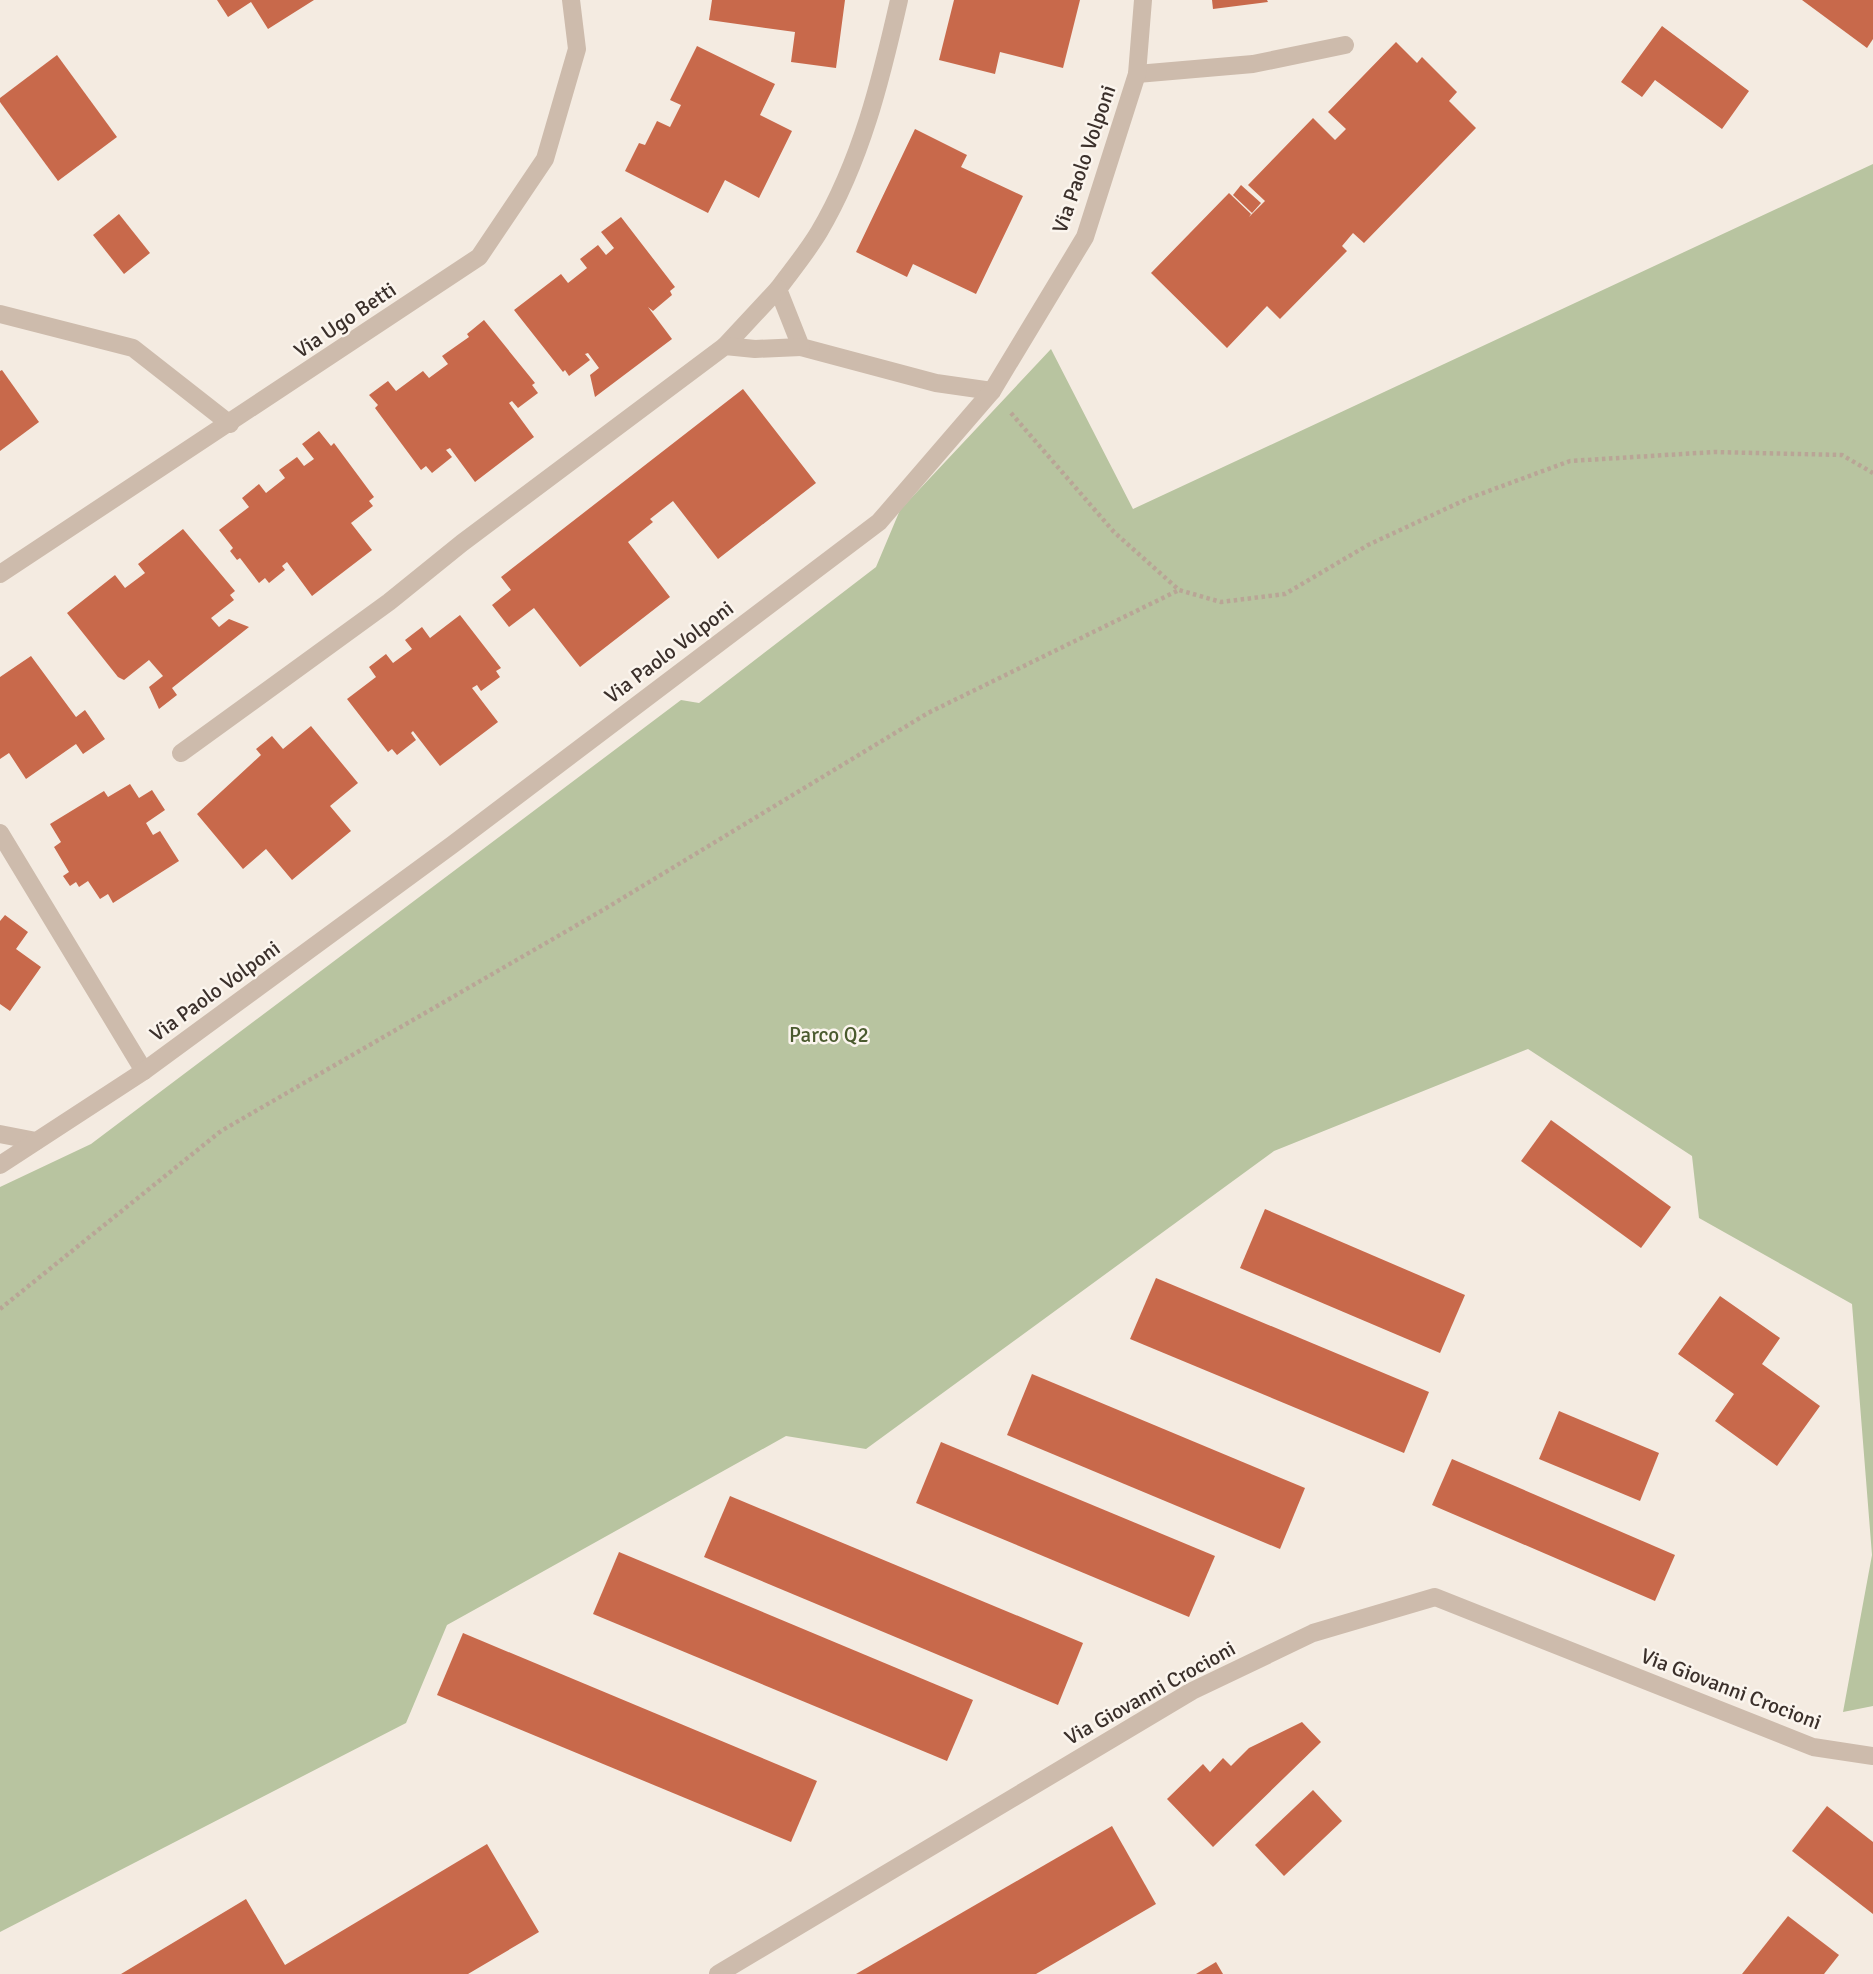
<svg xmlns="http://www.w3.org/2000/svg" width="1873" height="1974" viewBox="0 0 1873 1974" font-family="Signika,sans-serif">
	<rect width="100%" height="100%" fill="#f4ebe1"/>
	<!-- green -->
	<polygon fill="#b8c4a0" points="1873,164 1873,1706 1843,1712 1872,1555 1852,1304 1699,1218 1692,1156 1528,1049 1274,1151 866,1449 786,1436 447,1625 406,1723 0,1932 0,1187 91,1144 681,700 699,703 876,567 900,510 1051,349 1133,509"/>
	<!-- building -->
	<g fill="#c8694b">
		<polygon points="217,0 314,0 268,29 251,2 228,17"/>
		<polygon points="712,0 845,0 836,68 791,62 795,32 709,20"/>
		<polygon points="954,0 1080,0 1063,68 1000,52 995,74 939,60"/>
		<polygon points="1212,0 1267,0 1268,2 1213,9"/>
		<polygon points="1802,0 1873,0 1873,39 1867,48"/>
		<polygon points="1662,26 1749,91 1722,129 1655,80 1642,97 1621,82"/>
		<polygon points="1396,42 1417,63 1422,57 1457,92 1449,101 1476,128 1364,243 1353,233 1342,246 1347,251 1280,319 1267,306 1227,348 1151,273 1229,193 1251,214 1249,217 1265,201 1248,185 1313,118 1335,140 1346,129 1328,112"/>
		<polygon points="697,46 775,84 760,115 792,131 759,198 725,180 708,213 625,171 639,143 645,145 657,121 670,127 681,105 670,100"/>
		<polygon points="57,55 117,137 58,181 0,102 0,98"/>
		<polygon points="915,129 967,155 961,167 1023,196 976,294 913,264 907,277 856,252"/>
		<polygon points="1241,185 1261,203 1252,213 1233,195"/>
		<polygon points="119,214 150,253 124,274 93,235"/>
		<polygon points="621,217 675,287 670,291 672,295 653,311 648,307 672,339 595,397 590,375 599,368 588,353 585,354 590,360 569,376 565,370 563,372 514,310 561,274 568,283 587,268 580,259 598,245 606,255 614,248 601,232"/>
		<polygon points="484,320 535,383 532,385 538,393 518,408 512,401 509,403 534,437 475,482 450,448 446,450 452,457 432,473 426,466 421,470 375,408 378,405 369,395 388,381 396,391 423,371 429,378 448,364 442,356 469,337 467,334"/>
		<polygon points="2,370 39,422 0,451 0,371"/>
		<polygon points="743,389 816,483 718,559 673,501 650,519 653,522 628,542 670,597 580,667 534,608 509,627 492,605 511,590 501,577"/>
		<polygon points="319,431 331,446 334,443 374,497 369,501 373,506 351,523 372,550 312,596 287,562 282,566 285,570 269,583 265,578 259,583 240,558 237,560 230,551 233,548 219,530 249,507 242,498 259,484 266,493 285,478 279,470 297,457 304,466 314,459 302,444"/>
		<polygon points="183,529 235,591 230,595 234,600 211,618 219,627 229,619 249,627 172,688 177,695 159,709 149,687 163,676 149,660 124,680 118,677 67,613 115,575 125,588 145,573 138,564"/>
		<polygon points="460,615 501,668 496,671 500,677 481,691 477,685 472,688 498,722 440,766 413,731 411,733 416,740 397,755 392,749 388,752 347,699 376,677 369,667 386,654 393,663 412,649 405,640 422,627 430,638"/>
		<polygon points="31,656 76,717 85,710 105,739 83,754 76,744 26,779 9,753 0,759 0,677"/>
		<polygon points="311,726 358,783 330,806 351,831 292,880 266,849 243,869 197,814 261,755 256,749 272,736 283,749"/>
		<polygon points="130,784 139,798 152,790 165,810 146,823 153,835 160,831 179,861 113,903 108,894 100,899 88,881 79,887 76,882 70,886 63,876 69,872 54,847 61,842 50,824 104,791 108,797"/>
		<polygon points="5,915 28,932 16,949 41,967 10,1011 0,1004 0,921"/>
		<polygon points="1551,1120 1671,1207 1641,1248 1521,1161"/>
		<polygon points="1265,1209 1465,1295 1440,1353 1240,1268"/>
		<polygon points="1156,1278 1429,1392 1404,1453 1130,1339"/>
		<polygon points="1720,1296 1780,1338 1762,1364 1820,1406 1777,1466 1715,1421 1734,1394 1678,1354"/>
		<polygon points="1032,1374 1305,1488 1280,1549 1007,1435"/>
		<polygon points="1559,1411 1659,1453 1640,1501 1539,1459"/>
		<polygon points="941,1442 1215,1556 1189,1617 916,1503"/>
		<polygon points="1452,1459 1675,1555 1655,1601 1432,1505"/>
		<polygon points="730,1496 1083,1643 1058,1705 704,1557"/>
		<polygon points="619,1552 973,1700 947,1761 593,1614"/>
		<polygon points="463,1633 817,1781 791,1842 437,1695"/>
		<polygon points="1302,1722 1321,1742 1213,1847 1167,1799 1203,1764 1210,1772 1223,1758 1231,1766 1249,1748"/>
		<polygon points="1313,1790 1342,1821 1284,1876 1255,1845"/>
		<polygon points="1827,1806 1873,1842 1873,1914 1792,1851"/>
		<polygon points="1112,1826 1156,1904 1036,1974 856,1974"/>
		<polygon points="487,1844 539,1932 468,1974 121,1974 246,1899 285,1965"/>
		<polygon points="1788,1916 1839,1955 1824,1974 1742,1974"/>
		<polygon points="1216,1962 1223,1974 1196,1974"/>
	</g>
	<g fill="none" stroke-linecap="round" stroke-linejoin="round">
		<!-- path -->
		<g stroke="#b9a596" stroke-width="4.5" stroke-dasharray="3.5 3.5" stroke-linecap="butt">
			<polyline points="1011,413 1114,532 1179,590 1221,602 1285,594 1368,545 1467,499 1570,461 1714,452 1842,455 1873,473"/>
			<polyline points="0,1309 221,1131 603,910 928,713 1179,590"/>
		</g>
		<!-- service -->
		<g stroke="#cdbbac" stroke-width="18">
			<path d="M899,0C881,80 861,161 819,232C807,252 792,270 778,289L801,347L936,383L992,391"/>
			<polyline points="1137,74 1253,64 1345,45"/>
			<polyline points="0,314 133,348 230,424"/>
			<polyline points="725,346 778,289"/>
			<polyline points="181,753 389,602 462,543 725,346 755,349 801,347"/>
			<polyline points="0,833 144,1071"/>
			<polyline points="0,1134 36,1141"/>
		</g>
		<!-- minor -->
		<g stroke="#cdbbac" stroke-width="18">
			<polyline points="0,574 479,257 545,159 577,49 571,0"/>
			<polyline points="0,1165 144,1071 452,845 879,522 992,391 1085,237 1137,74 1143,0"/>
			<polyline points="718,1974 1192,1691 1313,1633 1435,1597 1813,1747 1873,1756"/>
		</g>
	</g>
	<g text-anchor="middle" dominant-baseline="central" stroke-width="5" stroke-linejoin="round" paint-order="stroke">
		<!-- street labels -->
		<g font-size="21" fill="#3b302b" stroke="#fbf5ee">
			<text transform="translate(1084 159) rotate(-71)">Via Paolo Volponi</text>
			<text transform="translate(345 320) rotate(-34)">Via Ugo Betti</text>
			<text transform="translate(669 652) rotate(-37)">Via Paolo Volponi</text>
			<text transform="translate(215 991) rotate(-36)">Via Paolo Volponi</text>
			<text transform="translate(1731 1689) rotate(21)">Via Giovanni Crocioni</text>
			<text transform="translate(1150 1693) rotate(-29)">Via Giovanni Crocioni</text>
		</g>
		<!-- park labels -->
		<g font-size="21" fill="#4a5a2e" stroke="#fbf5ee">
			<text x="829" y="1035">Parco Q2</text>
		</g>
	</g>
</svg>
